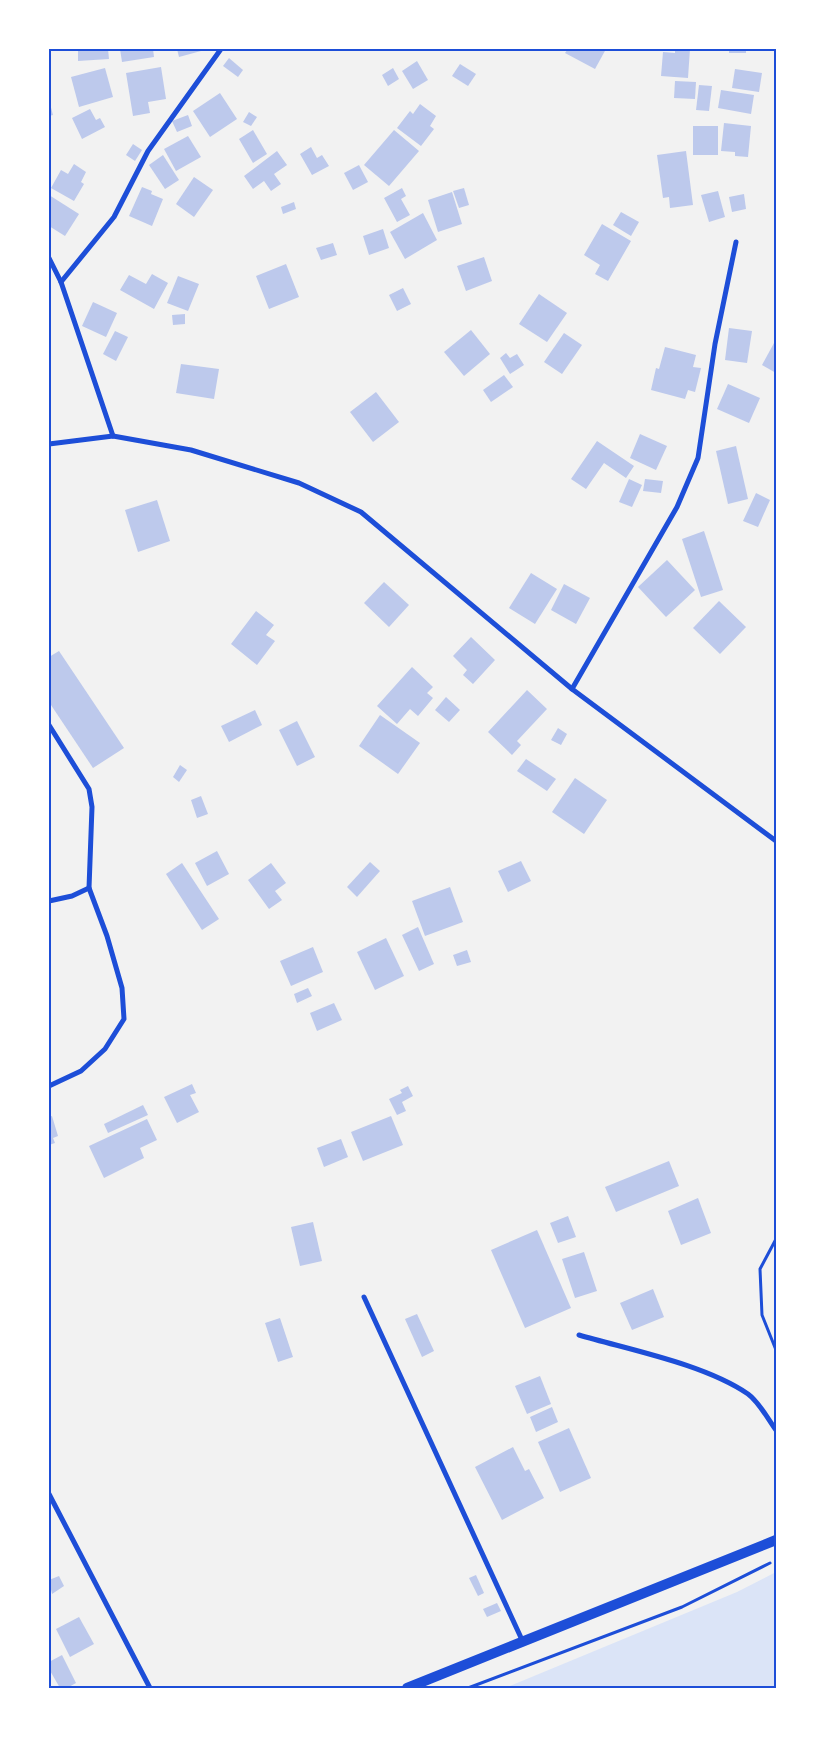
<svg xmlns="http://www.w3.org/2000/svg" width="825" height="1737" viewBox="0 0 825 1737" font-family="'IBM Plex Sans',sans-serif">
	<rect width="100%" height="100%" fill="#f2f2f2"/>
	<!-- green -->
	<polygon fill="#dbe4f7" points="776,1572 776,1688 505,1688 737,1592"/>
	<!-- building -->
	<g fill="#bdc9ec">
		<polygon points="78,49 108,49 109,59 78,61"/>
		<polygon points="120,49 153,49 154,57 122,62"/>
		<polygon points="177,49 200,49 201,51 179,57"/>
		<polygon points="568,49 606,49 595,69 565,53"/>
		<polygon points="675,49 690,49 688,78 661,76 663,52 675,53"/>
		<rect x="729" y="49" width="17" height="4"/>
		<polygon points="229,58 243,70 238,77 223,66"/>
		<polygon points="417,61 428,80 413,89 402,71"/>
		<polygon points="460,64 476,74 468,86 452,76"/>
		<polygon points="161,67 166,99 148,102 150,113 133,116 126,73"/>
		<polygon points="105,68 113,97 79,107 71,77"/>
		<polygon points="393,68 399,79 388,86 382,75"/>
		<polygon points="735,69 762,73 759,92 732,88"/>
		<polygon points="675,81 696,82 695,99 674,98"/>
		<polygon points="699,85 712,86 709,111 696,110"/>
		<polygon points="721,90 754,95 751,114 718,108"/>
		<polygon points="220,93 237,119 210,137 193,111"/>
		<polygon points="49,100 53,115 49,116"/>
		<polygon points="420,104 436,116 430,126 434,129 421,146 397,128 410,111 413,114"/>
		<polygon points="90,109 96,120 100,118 105,127 82,139 72,118"/>
		<polygon points="249,112 257,117 251,126 243,122"/>
		<polygon points="188,115 192,126 177,132 172,121"/>
		<polygon points="724,123 751,126 748,157 735,156 735,152 721,151"/>
		<rect x="693" y="126" width="25" height="29"/>
		<polygon points="253,130 267,154 253,163 239,139"/>
		<polygon points="394,130 419,151 389,186 364,165"/>
		<polygon points="188,136 201,157 176,171 164,149"/>
		<polygon points="133,144 142,150 135,161 126,155"/>
		<polygon points="311,147 317,158 322,155 329,166 312,175 300,154"/>
		<polygon points="277,151 287,165 274,174 281,184 271,191 264,181 253,189 244,176"/>
		<polygon points="686,151 693,205 670,208 669,197 663,198 657,155"/>
		<polygon points="163,155 179,180 165,189 149,165"/>
		<polygon points="74,164 86,172 81,182 84,184 74,201 51,188 61,170 68,174"/>
		<polygon points="359,165 368,182 353,190 344,173"/>
		<polygon points="194,177 213,190 194,217 176,204"/>
		<polygon points="142,187 152,191 151,194 163,199 152,226 129,216"/>
		<polygon points="402,188 406,196 401,199 410,215 397,222 384,198"/>
		<polygon points="464,188 469,205 459,208 453,191"/>
		<polygon points="718,191 725,217 709,222 701,195"/>
		<polygon points="452,192 462,224 438,232 428,200"/>
		<polygon points="744,194 746,209 732,212 729,197"/>
		<polygon points="49,195 79,214 65,236 49,226"/>
		<polygon points="294,202 296,209 283,214 281,207"/>
		<polygon points="621,212 639,222 631,236 613,225"/>
		<polygon points="423,213 437,240 405,259 390,232"/>
		<polygon points="602,224 631,241 608,281 595,274 600,265 584,255"/>
		<polygon points="383,229 389,248 369,255 363,236"/>
		<polygon points="333,243 337,255 321,260 316,248"/>
		<polygon points="484,257 492,281 466,291 457,266"/>
		<polygon points="286,264 299,297 269,309 256,276"/>
		<polygon points="152,274 168,283 154,309 120,290 129,275 146,284"/>
		<polygon points="178,276 199,284 188,311 167,303"/>
		<polygon points="403,288 411,304 397,311 389,295"/>
		<polygon points="539,294 567,313 547,342 519,324"/>
		<polygon points="93,302 117,313 106,337 82,326"/>
		<polygon points="185,314 185,324 173,325 172,315"/>
		<polygon points="729,328 752,331 747,363 725,360"/>
		<polygon points="471,330 490,354 464,376 444,352"/>
		<polygon points="115,331 128,337 116,361 103,354"/>
		<polygon points="564,333 582,345 562,374 544,362"/>
		<polygon points="774,343 776,344 776,373 762,365"/>
		<polygon points="665,347 696,355 693,367 701,368 695,392 688,390 685,399 651,390 656,368 659,369"/>
		<polygon points="506,353 510,358 517,354 524,365 510,374 500,358"/>
		<polygon points="181,364 219,369 214,399 176,393"/>
		<polygon points="504,375 513,387 491,402 483,390"/>
		<polygon points="728,384 760,398 749,423 717,409"/>
		<polygon points="376,392 399,422 373,442 350,412"/>
		<polygon points="640,434 667,446 656,470 630,458"/>
		<polygon points="597,441 634,466 626,478 604,463 586,489 571,479"/>
		<polygon points="736,446 748,499 728,504 716,451"/>
		<polygon points="629,479 642,485 632,507 619,502"/>
		<polygon points="645,479 663,481 661,493 643,491"/>
		<polygon points="756,493 770,500 758,527 743,521"/>
		<polygon points="157,500 170,541 138,552 125,510"/>
		<polygon points="704,531 723,590 701,597 682,539"/>
		<polygon points="667,560 695,590 666,617 638,587"/>
		<polygon points="531,573 557,589 535,624 509,608"/>
		<polygon points="384,582 409,605 389,627 364,603"/>
		<polygon points="564,584 590,598 576,624 551,610"/>
		<polygon points="719,601 746,627 720,654 693,628"/>
		<polygon points="256,611 274,625 266,635 275,641 257,665 231,644"/>
		<polygon points="471,637 495,660 473,684 463,675 467,670 453,656"/>
		<polygon points="59,651 124,748 93,768 49,702 49,657"/>
		<polygon points="412,667 433,687 427,693 433,698 418,716 410,709 397,724 377,706"/>
		<polygon points="527,690 547,709 517,741 521,745 512,755 488,732"/>
		<polygon points="446,697 460,710 449,722 435,710"/>
		<polygon points="255,710 262,725 229,742 221,726"/>
		<polygon points="380,715 420,743 398,774 359,746"/>
		<polygon points="297,721 315,757 297,766 279,730"/>
		<polygon points="558,728 567,734 561,745 551,740"/>
		<polygon points="526,759 556,779 547,791 517,771"/>
		<polygon points="180,765 187,770 179,782 173,777"/>
		<polygon points="575,778 607,800 584,834 552,812"/>
		<polygon points="201,796 208,814 197,818 191,800"/>
		<polygon points="217,851 229,874 207,886 195,863"/>
		<polygon points="521,861 531,881 508,892 498,871"/>
		<polygon points="370,862 380,871 357,897 347,887"/>
		<polygon points="182,863 219,919 202,930 166,874"/>
		<polygon points="271,863 286,883 275,891 282,900 269,909 248,880"/>
		<polygon points="450,887 463,922 425,936 412,901"/>
		<polygon points="418,927 434,964 419,971 402,935"/>
		<polygon points="386,938 404,976 375,990 357,952"/>
		<polygon points="313,947 323,972 291,986 280,961"/>
		<polygon points="467,950 471,962 457,966 453,955"/>
		<polygon points="308,988 312,996 297,1003 294,994"/>
		<polygon points="334,1003 342,1020 317,1031 310,1013"/>
		<polygon points="192,1084 196,1093 190,1095 199,1112 177,1123 164,1097"/>
		<polygon points="408,1086 413,1096 402,1102 406,1111 397,1115 389,1099 402,1093 400,1090"/>
		<polygon points="143,1105 148,1115 108,1133 104,1124"/>
		<polygon points="52,1116 58,1136 53,1138 55,1143 49,1145 49,1117"/>
		<polygon points="391,1116 403,1145 363,1161 351,1132"/>
		<polygon points="147,1119 157,1140 140,1148 144,1158 104,1178 89,1146"/>
		<polygon points="341,1139 348,1157 324,1167 317,1148"/>
		<polygon points="669,1161 679,1186 616,1212 605,1187"/>
		<polygon points="698,1198 711,1233 681,1245 668,1211"/>
		<polygon points="568,1216 576,1237 558,1243 550,1223"/>
		<polygon points="313,1222 322,1261 300,1266 291,1227"/>
		<polygon points="537,1230 571,1308 525,1328 491,1250"/>
		<polygon points="584,1252 597,1291 575,1298 562,1259"/>
		<polygon points="653,1289 664,1317 632,1330 620,1303"/>
		<polygon points="417,1314 434,1351 422,1357 405,1319"/>
		<polygon points="280,1318 293,1357 278,1362 265,1323"/>
		<polygon points="540,1376 551,1404 527,1414 515,1386"/>
		<polygon points="552,1407 558,1422 536,1432 530,1417"/>
		<polygon points="569,1428 591,1478 560,1492 538,1442"/>
		<polygon points="513,1447 525,1471 529,1469 544,1498 502,1520 475,1467"/>
		<polygon points="476,1575 484,1593 478,1596 469,1578"/>
		<polygon points="59,1576 64,1586 52,1594 49,1580"/>
		<polygon points="497,1603 501,1611 487,1617 483,1609"/>
		<polygon points="79,1617 94,1644 70,1657 56,1629"/>
		<polygon points="62,1655 76,1683 67,1688 60,1688 49,1669 49,1662"/>
	</g>
	<g fill="none" stroke-linecap="round" stroke-linejoin="round">
		<!-- path -->
		<g stroke="#1d4ed8" stroke-width="3">
			<polyline points="776,1239 760,1269 762,1315 776,1350"/>
			<polyline points="468,1688 682,1607 770,1563"/>
		</g>
		<!-- minor -->
		<g stroke="#1d4ed8" stroke-width="5">
			<polyline points="49,258 61,282 113,436"/>
			<polyline points="61,282 114,217 148,151 221,49"/>
			<polyline points="49,444 113,436 191,450 299,483 361,512 572,689 776,841"/>
			<polyline points="572,689 677,507 698,458 715,344 736,242"/>
			<polyline points="49,725 89,789 92,807 89,888 107,936 122,988 124,1019 105,1049 81,1071 49,1086"/>
			<polyline points="49,901 72,896 89,888"/>
			<polyline points="364,1297 523,1642"/>
			<path d="M579,1335C630,1350 704,1364 748,1394C759,1402 768,1419 776,1430"/>
			<polyline points="49,1494 150,1688"/>
		</g>
		<!-- secondary -->
		<polyline stroke="#1d4ed8" stroke-width="10" points="407,1688 776,1540"/>
	</g>
	<!-- border -->
	<rect width="825" height="1737" fill="none" stroke="#ffffff" stroke-width="100"/>
	<rect x="50" y="50" width="725" height="1637" fill="none" stroke="#1d4ed8" stroke-width="2"/>
</svg>
